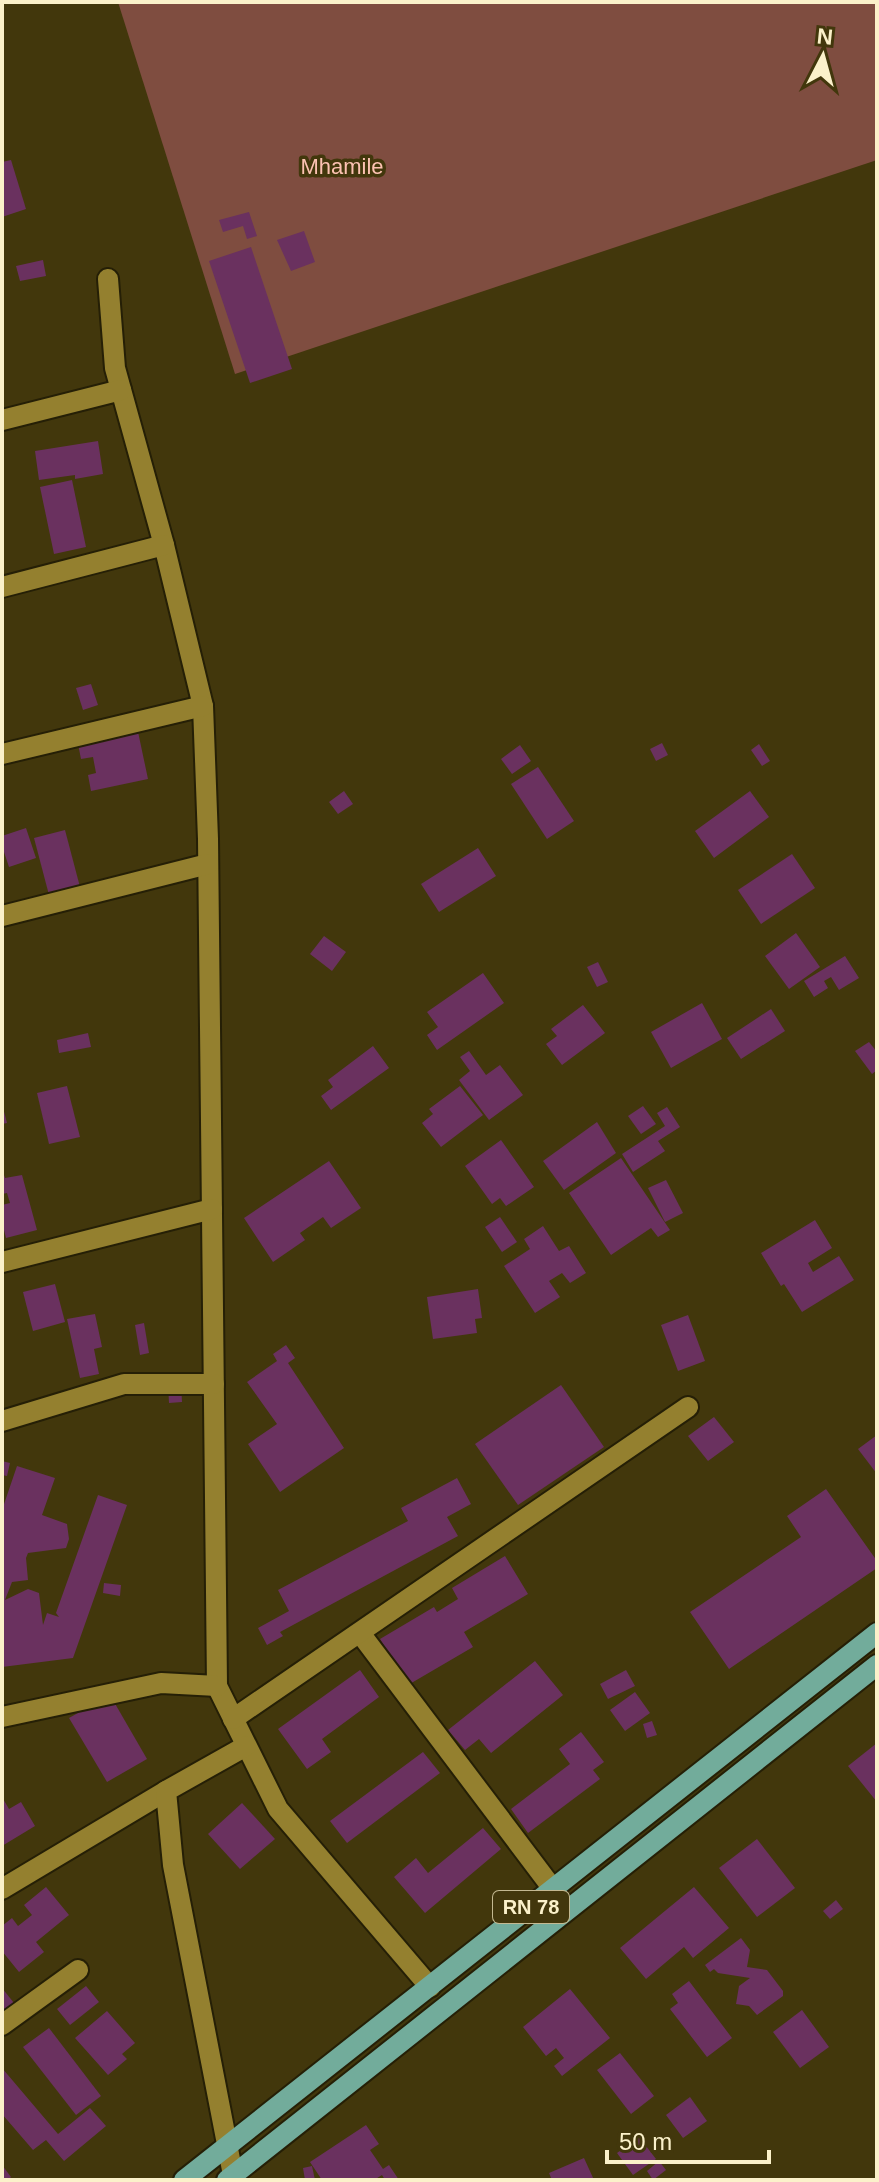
<svg xmlns="http://www.w3.org/2000/svg" width="879" height="2182" viewBox="0 0 879 2182" font-family="Arial,sans-serif">
	<rect width="100%" height="100%" fill="#42370c"/>
	<!-- green -->
	<polygon fill="#7f4d40" points="118,2 877,2 877,160 235,374"/>
	<!-- building -->
	<g fill="#6a315f">
		<polygon points="11,160 26,209 2,217 2,162"/>
		<polygon points="249,212 257,236 247,239 243,226 223,232 219,220"/>
		<polygon points="304,231 315,262 291,271 277,240"/>
		<polygon points="251,247 292,369 250,383 209,261"/>
		<polygon points="43,260 46,276 20,281 16,266"/>
		<polygon points="98,441 103,474 75,479 75,475 39,480 35,451"/>
		<polygon points="72,480 86,547 54,554 40,487"/>
		<polygon points="91,684 98,705 83,710 76,688"/>
		<polygon points="137,727 148,779 91,791 88,775 96,773 93,757 81,759 77,739"/>
		<polygon points="662,743 668,755 656,761 650,749"/>
		<polygon points="759,744 770,761 762,766 751,750"/>
		<polygon points="520,745 531,761 512,774 501,759"/>
		<polygon points="538,767 574,821 547,839 511,784"/>
		<polygon points="344,791 353,804 338,814 329,802"/>
		<polygon points="750,791 769,817 714,858 695,831"/>
		<polygon points="26,828 36,858 9,867 2,846 2,836"/>
		<polygon points="65,830 80,887 49,895 34,838"/>
		<polygon points="478,848 496,876 439,912 421,884"/>
		<polygon points="792,854 815,888 761,924 738,890"/>
		<polygon points="796,933 820,967 789,989 765,956"/>
		<polygon points="324,936 346,952 332,971 310,954"/>
		<polygon points="845,956 859,978 839,990 831,977 824,981 828,988 814,997 804,981"/>
		<polygon points="598,962 608,982 597,987 587,967"/>
		<polygon points="483,973 504,1003 437,1050 427,1035 438,1027 427,1012"/>
		<polygon points="702,1003 722,1039 671,1068 651,1032"/>
		<polygon points="583,1005 605,1033 562,1065 546,1044 557,1036 551,1029"/>
		<polygon points="771,1009 785,1031 741,1059 727,1038"/>
		<polygon points="88,1033 91,1047 59,1053 57,1040"/>
		<polygon points="869,1042 877,1052 877,1070 872,1074 855,1051"/>
		<polygon points="373,1046 389,1068 331,1110 321,1096 333,1087 328,1080"/>
		<polygon points="469,1051 486,1075 500,1065 523,1095 489,1120 459,1080 470,1071 460,1057"/>
		<polygon points="67,1086 80,1137 49,1144 37,1093"/>
		<polygon points="460,1086 483,1115 441,1147 422,1123 433,1114 429,1109"/>
		<polygon points="2,1104 7,1123 2,1124"/>
		<polygon points="643,1106 656,1124 641,1134 628,1116"/>
		<polygon points="667,1107 680,1127 658,1141 665,1151 633,1172 622,1154 665,1126 657,1113"/>
		<polygon points="597,1122 616,1153 564,1190 543,1161"/>
		<polygon points="501,1140 534,1187 506,1206 500,1198 492,1204 465,1166"/>
		<polygon points="621,1158 670,1230 658,1237 651,1228 611,1255 569,1193"/>
		<polygon points="329,1161 361,1208 331,1228 323,1217 300,1233 305,1240 273,1262 244,1218"/>
		<polygon points="2,1169 5,1178 22,1175 37,1230 6,1238 2,1222 2,1205 10,1203 7,1193 2,1194"/>
		<polygon points="666,1180 683,1213 665,1222 648,1188"/>
		<polygon points="500,1217 517,1242 502,1252 485,1227"/>
		<polygon points="815,1220 832,1248 808,1263 813,1272 839,1256 854,1280 802,1312 784,1284 781,1286 761,1253"/>
		<polygon points="543,1226 559,1251 569,1246 586,1273 570,1283 562,1273 549,1281 560,1297 535,1313 504,1266 530,1249 524,1239"/>
		<polygon points="55,1284 65,1322 33,1331 23,1292"/>
		<polygon points="478,1289 482,1318 475,1319 477,1333 433,1339 427,1297"/>
		<polygon points="95,1314 102,1347 94,1349 99,1374 80,1378 67,1319"/>
		<polygon points="688,1315 705,1361 678,1371 661,1325"/>
		<polygon points="144,1323 149,1353 140,1355 135,1325"/>
		<polygon points="286,1345 295,1358 288,1363 344,1448 280,1492 248,1444 277,1424 247,1382 277,1361 273,1354"/>
		<polygon points="181,1384 182,1402 169,1403 168,1385"/>
		<polygon points="561,1385 604,1447 518,1505 475,1444"/>
		<polygon points="714,1417 734,1442 708,1461 688,1436"/>
		<polygon points="877,1435 877,1474 858,1449"/>
		<polygon points="2,1461 10,1463 7,1476 2,1475"/>
		<polygon points="17,1466 55,1478 42,1515 67,1524 69,1539 66,1548 28,1553 26,1558 28,1580 12,1582 5,1600 28,1589 39,1593 43,1625 47,1613 59,1617 56,1613 98,1495 127,1505 73,1658 2,1667 2,1510"/>
		<polygon points="457,1478 471,1504 447,1517 458,1536 280,1632 283,1636 267,1645 258,1628 289,1611 278,1590 408,1521 401,1508"/>
		<polygon points="826,1489 877,1561 877,1568 729,1669 690,1612 801,1537 787,1516"/>
		<polygon points="505,1556 528,1594 464,1632 473,1647 408,1685 380,1639 434,1607 437,1612 458,1599 452,1588"/>
		<polygon points="104,1583 121,1585 120,1596 103,1593"/>
		<polygon points="535,1661 563,1695 491,1753 479,1739 465,1750 448,1730"/>
		<polygon points="360,1670 379,1697 322,1739 331,1752 307,1769 278,1729"/>
		<polygon points="626,1670 635,1686 608,1699 600,1684"/>
		<polygon points="635,1692 650,1713 625,1731 610,1710"/>
		<polygon points="110,1695 147,1759 107,1782 69,1718"/>
		<polygon points="652,1721 657,1735 647,1738 643,1724"/>
		<polygon points="581,1732 604,1762 593,1770 600,1779 528,1833 511,1809 570,1764 559,1749"/>
		<polygon points="877,1743 877,1802 848,1766"/>
		<polygon points="423,1752 440,1773 347,1843 330,1821"/>
		<polygon points="2,1797 9,1809 21,1802 35,1826 2,1846"/>
		<polygon points="242,1803 275,1839 240,1869 208,1834"/>
		<polygon points="483,1828 501,1849 425,1913 394,1877 416,1858 428,1873"/>
		<polygon points="757,1839 795,1888 757,1917 719,1868"/>
		<polygon points="46,1887 69,1915 36,1942 44,1952 19,1972 2,1951 2,1926 12,1918 18,1926 32,1915 24,1905"/>
		<polygon points="694,1887 729,1928 693,1958 684,1947 646,1979 620,1948"/>
		<polygon points="836,1900 843,1909 830,1919 823,1911"/>
		<polygon points="741,1938 750,1950 747,1967 767,1970 783,1991 783,1996 757,2015 749,2006 736,2004 739,1986 750,1978 718,1973 714,1969 710,1972 705,1965"/>
		<polygon points="689,1981 732,2038 707,2057 670,2009 678,2003 672,1994"/>
		<polygon points="86,1986 99,2002 70,2025 57,2009"/>
		<polygon points="2,1988 14,2003 2,2012"/>
		<polygon points="570,1989 610,2038 562,2076 554,2066 564,2058 556,2048 546,2056 523,2027"/>
		<polygon points="802,2010 829,2047 800,2068 773,2032"/>
		<polygon points="107,2011 135,2043 122,2054 127,2059 108,2075 75,2038"/>
		<polygon points="49,2028 101,2096 76,2115 23,2047"/>
		<polygon points="620,2053 654,2096 631,2114 597,2070"/>
		<polygon points="2,2068 58,2134 90,2108 106,2126 64,2161 46,2140 33,2150 2,2114"/>
		<polygon points="690,2097 707,2121 683,2138 666,2115"/>
		<polygon points="366,2125 379,2144 370,2150 383,2169 389,2165 399,2180 385,2180 382,2175 374,2180 322,2180 310,2162"/>
		<polygon points="639,2137 656,2159 633,2175 617,2153"/>
		<polygon points="584,2158 594,2180 552,2180 549,2173"/>
		<polygon points="659,2161 666,2170 653,2180 647,2171"/>
		<polygon points="2,2165 11,2177 8,2180 2,2180"/>
		<polygon points="312,2166 315,2180 305,2180 303,2168"/>
	</g>
	<g fill="none" stroke-linecap="round" stroke-linejoin="round">
		<defs>
			<g id="minor">
				<polyline points="108,279 115,368 164,545 203,706 208,839 217,1686 278,1809 430,1987"/>
				<polyline points="2,420 121,390"/>
				<polyline points="2,587 164,545"/>
				<polyline points="2,754 203,706"/>
				<polyline points="2,916 208,864"/>
				<polyline points="2,1262 212,1209"/>
				<polyline points="2,1421 124,1384 214,1384"/>
				<polyline points="360,1633 553,1889"/>
				<polyline points="2,1717 161,1683 217,1686"/>
				<polyline points="233,1719 688,1407"/>
				<polyline points="2,1889 166,1791"/>
				<polyline points="2,2025 78,1970"/>
				<polyline points="234,2180 173,1865 166,1791 246,1746"/>
			</g>
			<g id="major">
				<polyline points="184,2180 877,1633"/>
				<polyline points="227,2180 877,1665"/>
			</g>
		</defs>
		<!-- minor casing -->
		<use href="#minor" stroke="#251f06" stroke-width="24"/>
		<!-- major casing -->
		<use href="#major" stroke="#251f06" stroke-width="24"/>
		<!-- minor -->
		<use href="#minor" stroke="#94802f" stroke-width="20"/>
		<!-- major -->
		<use href="#major" stroke="#72ac9b" stroke-width="20"/>
	</g>
	<g text-anchor="middle" dominant-baseline="central" stroke-width="7" stroke-linejoin="round" paint-order="stroke">
		<!-- shield labels -->
		<rect fill="#42370c" stroke="#c4b991" stroke-width="2" x="493" y="1891" width="76" height="32" rx="6"/>
		<g font-size="20" font-weight="bold" fill="#fbf1ca">
			<text x="531" y="1907">RN 78</text>
		</g>
		<!-- park labels -->
		<g font-size="22" fill="#fcc2b2" stroke="#42370c">
			<text x="342" y="166">Mhamile</text>
		</g>
	</g>
	<!-- border -->
	<rect width="879" height="2182" fill="none" stroke="#fbf1ca" stroke-width="8"/>
	<!-- north arrow -->
	<g transform="translate(823 56) rotate(6)" stroke="#42370c" stroke-width="6" paint-order="stroke">
	<path d="M0-6L14 30L0 20L-14 30Z" fill="#fbf1ca"/>
	<text y="-12" font-size="22" font-weight="bold" text-anchor="middle" fill="#fbf1ca">N</text>
	</g>
	<!-- scale -->
	<path d="M607 2150v12h162v-12" fill="none" stroke="#fbf1ca" stroke-width="4"/>
	<text x="619" y="2150" font-size="24" fill="#fbf1ca" stroke="#42370c" stroke-width="6" paint-order="stroke">50 m</text>
</svg>
